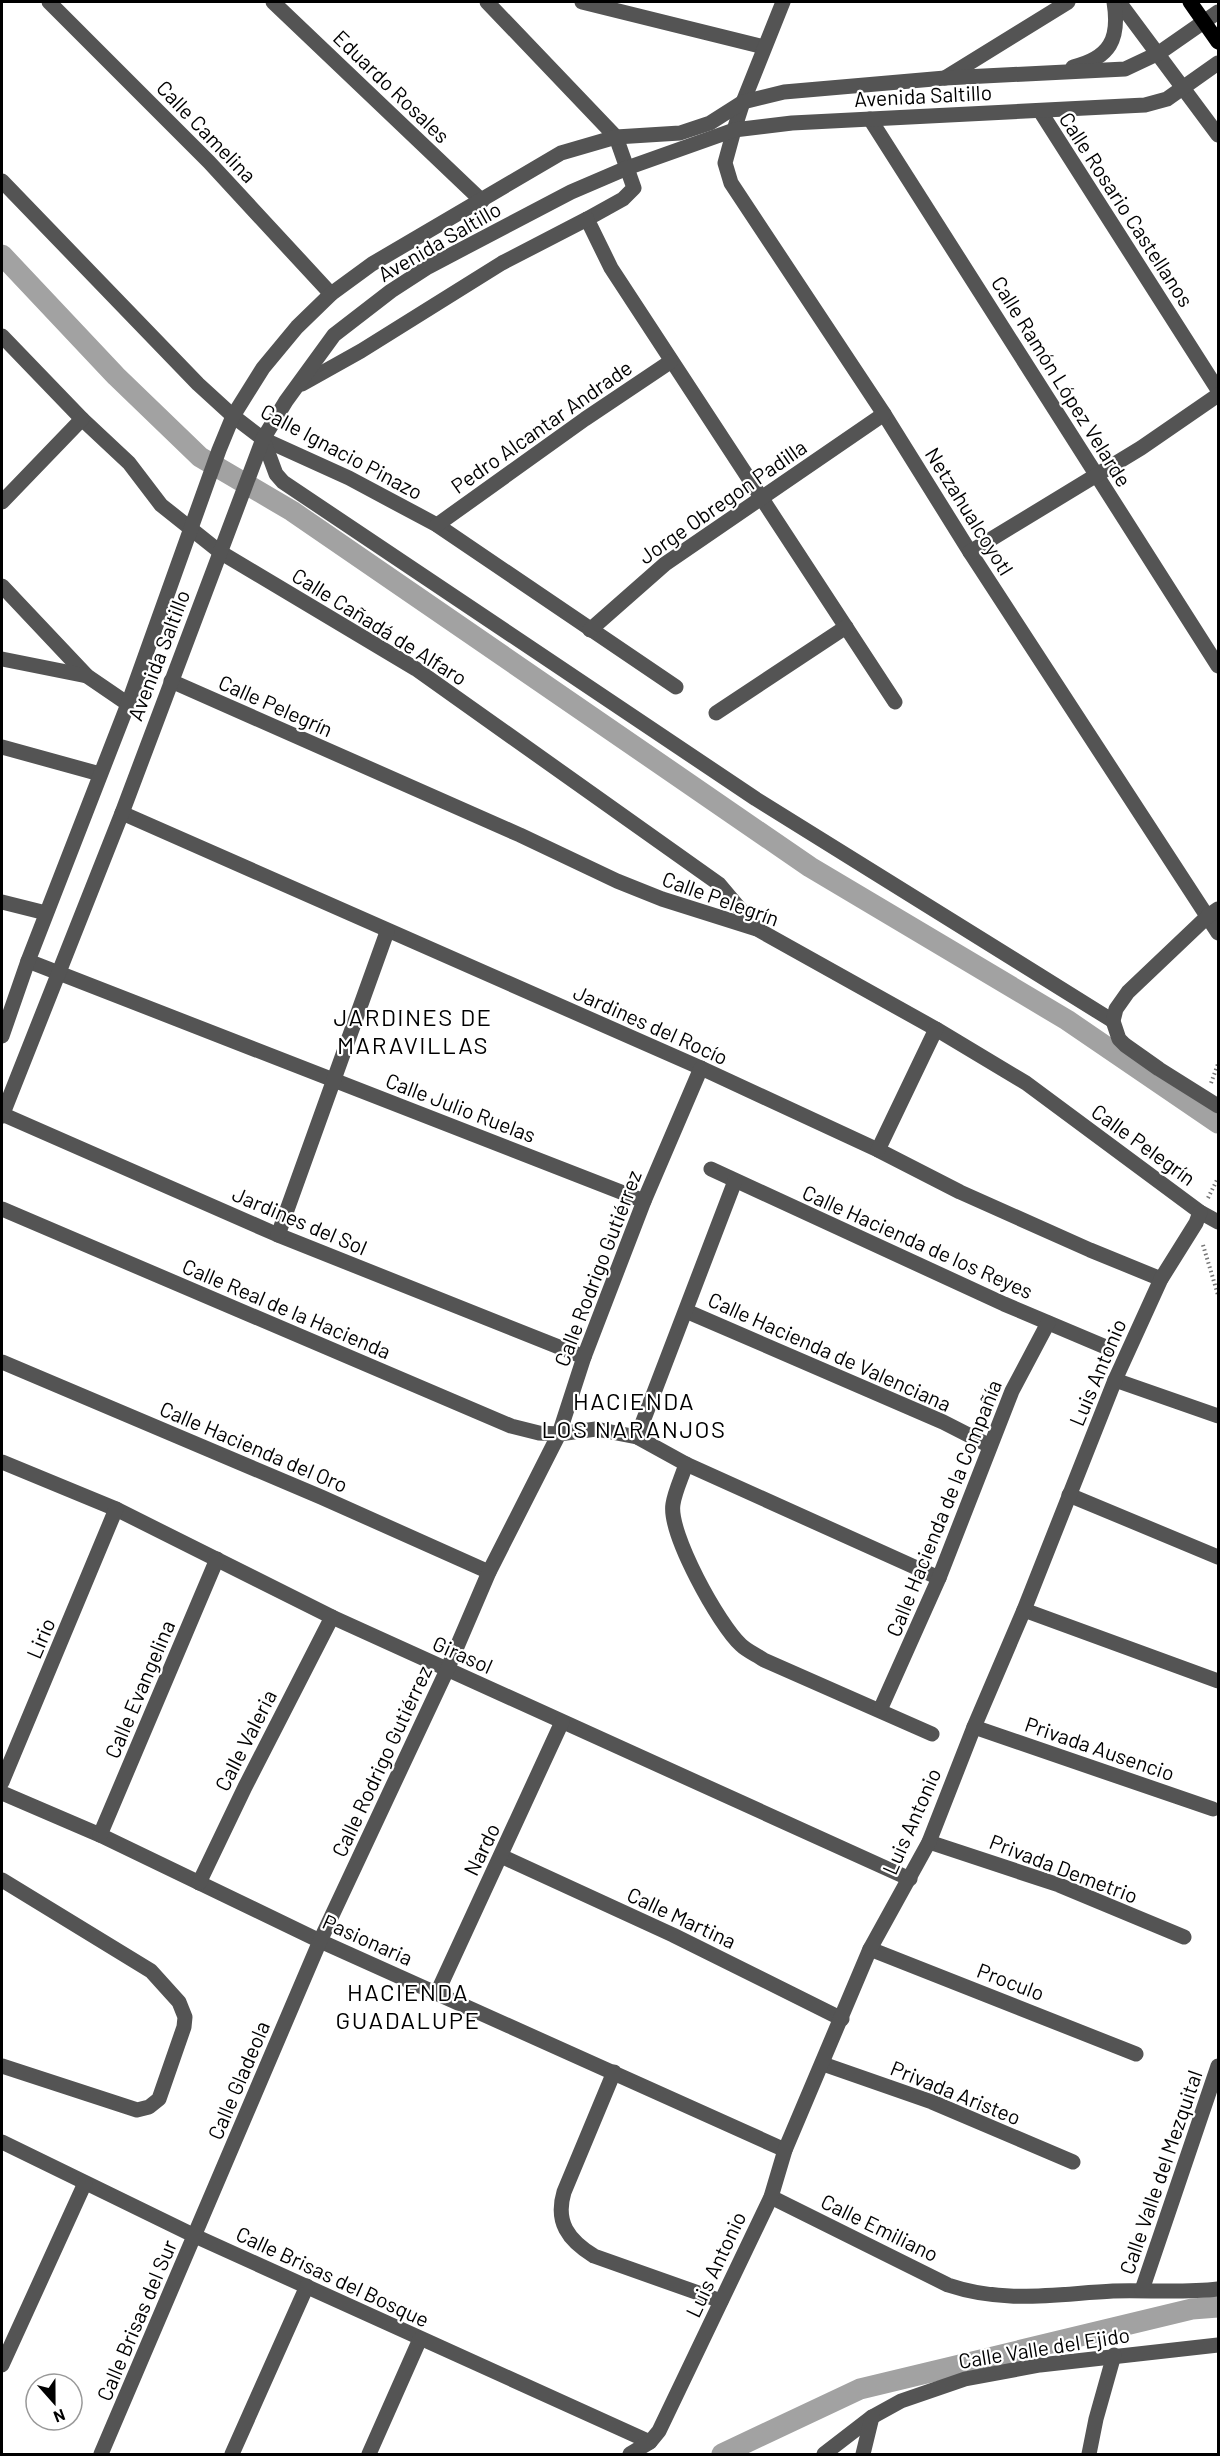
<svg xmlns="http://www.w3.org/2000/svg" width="1220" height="2456" viewBox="0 0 1220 2456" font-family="Barlow,sans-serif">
	<rect width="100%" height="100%" fill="#fff"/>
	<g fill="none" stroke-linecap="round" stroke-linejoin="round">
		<!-- canal -->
		<g stroke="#a2a2a2" stroke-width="21">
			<polyline points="2,255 116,376 200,457 292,511 810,867 1067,1020 1218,1123"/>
			<polyline points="722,2454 860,2389 1192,2309 1218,2307"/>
		</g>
		<!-- path -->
		<g stroke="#767676" stroke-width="4" stroke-dasharray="1.5 3" stroke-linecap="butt">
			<polyline points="1211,1083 1218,1064"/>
			<polyline points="1208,1198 1218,1178"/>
			<polyline points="1203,1245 1218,1295"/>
		</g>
		<!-- minor -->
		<g stroke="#545454" stroke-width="15">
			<polyline points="49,2 209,162 331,294"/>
			<polyline points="273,2 482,201"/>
			<polyline points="487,2 616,137 634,188 623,199 587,219 611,268 895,702"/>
			<polyline points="582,2 764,47"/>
			<polyline points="783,2 743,102 734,130 725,163 731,183 884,414 970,552 1218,933"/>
			<polyline points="1119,2 1218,135"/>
			<path d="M1073,67C1110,58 1120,39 1114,2"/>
			<polyline points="945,78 1068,2"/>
			<polyline points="1040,111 1218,390"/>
			<polyline points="870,119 1218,666"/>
			<polyline points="2,181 198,384 233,416 263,439 349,478 437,525 676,687"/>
			<polyline points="2,336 82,419 129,463 161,505 220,552 416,669 719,884 757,929"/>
			<polyline points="302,384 361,351 502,263 587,219"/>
			<polyline points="263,439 276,474 283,482 756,799 1113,1021"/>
			<polyline points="2,502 82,419"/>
			<polyline points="437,525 585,419 670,362"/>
			<polyline points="970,552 1141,448 1218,395"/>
			<polyline points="2,586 87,676 128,704"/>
			<polyline points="590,630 665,564 884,414"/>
			<polyline points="2,659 87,676"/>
			<polyline points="171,681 520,835 617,881 662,899 757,929 936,1029 1026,1083 1200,1212 1218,1222"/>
			<polyline points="716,713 846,627"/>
			<polyline points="2,747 100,774"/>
			<polyline points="122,813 701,1068 878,1150 960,1192 1090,1250 1161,1279"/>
			<polyline points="2,902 46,913"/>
			<polyline points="1218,909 1208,916 1128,992 1116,1009 1113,1021 1119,1039 1125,1045 1159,1069 1218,1106"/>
			<polyline points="28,961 644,1201"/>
			<polyline points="2,1036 28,961 128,704 219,450 233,416 263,368 297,327 331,294 372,264 561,153 616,137 680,133 710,123 743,102 784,92 945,78 1125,69 1159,53 1218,12"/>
			<polyline points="2,1114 278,1235 584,1357"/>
			<polyline points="2,1116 122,813 263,439 286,401 334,335 391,291 428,267 571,192 627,168 734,130 792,123 1145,105 1167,99 1218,63"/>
			<polyline points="878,1150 936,1029"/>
			<polyline points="711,1169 1004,1304 1108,1348"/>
			<polyline points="2,1209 511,1426 539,1433 559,1434 596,1429 637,1437 686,1464 939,1578"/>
			<polyline points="278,1235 387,932"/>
			<polyline points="686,1311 943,1422 990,1446"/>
			<polyline points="2,1362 321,1497 489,1572"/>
			<polyline points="1115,1380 1218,1416"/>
			<polyline points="637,1437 735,1181"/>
			<polyline points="2,1462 116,1509 332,1617 910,1879"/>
			<path d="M686,1464C682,1477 675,1491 673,1504C668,1533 719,1625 741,1645C747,1651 757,1655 764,1660L932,1734"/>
			<polyline points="1069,1495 1218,1557"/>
			<polyline points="1024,1610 1218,1681"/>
			<polyline points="880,1710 939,1578 1012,1391 1048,1323"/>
			<polyline points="974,1727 1213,1809"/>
			<polyline points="2,1782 116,1509"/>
			<polyline points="2,1793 100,1835 320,1941 785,2150"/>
			<polyline points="100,1835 217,1559"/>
			<polyline points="929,1842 1059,1885 1184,1937"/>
			<polyline points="501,1856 673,1935 842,2019"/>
			<polyline points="2,1880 151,1971 179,2002 185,2017 184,2027 159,2099 149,2107 137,2110 2,2066"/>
			<polyline points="199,1883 245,1787 332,1617"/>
			<polyline points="870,1949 1136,2054"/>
			<polyline points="437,1993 562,1722"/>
			<polyline points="823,2064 932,2102 1073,2162"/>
			<path d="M614,2072L564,2192C555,2222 568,2240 594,2256L721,2301"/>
			<polyline points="2,2142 195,2236 650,2442"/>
			<path d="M771,2197L948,2285C1005,2304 1055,2294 1113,2291C1148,2290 1184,2293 1218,2289"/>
			<polyline points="1142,2290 1218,2066"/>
			<polyline points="2,2365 85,2183"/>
			<polyline points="101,2454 320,1941 447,1670 489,1572 559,1434 584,1357 644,1201 701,1068"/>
			<polyline points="232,2454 307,2286"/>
			<polyline points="369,2454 420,2339"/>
			<polyline points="630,2454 650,2442 659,2431 771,2197 785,2150 870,1949 929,1842 974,1727 1024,1610 1115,1380 1161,1279 1196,1223 1200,1212"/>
			<polyline points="824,2454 872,2417 901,2401 965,2379 1040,2365 1218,2345"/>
			<polyline points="863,2454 872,2417"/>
			<polyline points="1089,2454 1096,2419 1114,2355"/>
		</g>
		<!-- major -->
		<polyline stroke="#000" stroke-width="15" points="1190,2 1218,42"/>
	</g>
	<g text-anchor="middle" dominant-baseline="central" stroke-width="4.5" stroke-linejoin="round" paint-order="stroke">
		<!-- street labels -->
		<g font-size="21" fill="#000" stroke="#fff">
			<text transform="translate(392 86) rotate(44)">Eduardo Rosales</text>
			<text transform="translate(923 95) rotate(-3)">Avenida Saltillo</text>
			<text transform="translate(207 131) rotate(46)">Calle Camelina</text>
			<text transform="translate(1127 209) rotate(57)">Calle Rosario Castellanos</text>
			<text transform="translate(439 241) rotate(-30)">Avenida Saltillo</text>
			<text transform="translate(1062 381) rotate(58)">Calle Ramón López Velarde</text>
			<text transform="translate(541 426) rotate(-35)">Pedro Alcantar Andrade</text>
			<text transform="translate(342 451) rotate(28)">Calle Ignacio Pinazo</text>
			<text transform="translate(722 501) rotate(-35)">Jorge Obregon Padilla</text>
			<text transform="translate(970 511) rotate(58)">Netzahualcoyotl</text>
			<text transform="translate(380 626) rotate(32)">Calle Cañadá de Alfaro</text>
			<text transform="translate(158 655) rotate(-69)">Avenida Saltillo</text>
			<text transform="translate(276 705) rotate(24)">Calle Pelegrín</text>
			<text transform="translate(721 898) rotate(20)">Calle Pelegrín</text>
			<text transform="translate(651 1024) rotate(24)">Jardines del Rocío</text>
			<text transform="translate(461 1107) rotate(21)">Calle Julio Ruelas</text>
			<text transform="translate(1144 1144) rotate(36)">Calle Pelegrín</text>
			<text transform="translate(300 1220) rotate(23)">Jardines del Sol</text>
			<text transform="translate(918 1241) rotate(24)">Calle Hacienda de los Reyes</text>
			<text transform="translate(597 1268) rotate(-69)">Calle Rodrigo Gutiérrez</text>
			<text transform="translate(287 1308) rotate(23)">Calle Real de la Hacienda</text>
			<text transform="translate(830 1351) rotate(24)">Calle Hacienda de Valenciana</text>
			<text transform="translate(1097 1372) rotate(-67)">Luis Antonio</text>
			<text transform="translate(254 1446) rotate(23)">Calle Hacienda del Oro</text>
			<text transform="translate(943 1508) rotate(-68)">Calle Hacienda de la Compañía</text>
			<text transform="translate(40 1638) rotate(-67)">Lirio</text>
			<text transform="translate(463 1654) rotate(24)">Girasol</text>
			<text transform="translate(139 1689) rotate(-67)">Calle Evangelina</text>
			<text transform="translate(245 1740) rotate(-63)">Calle Valeria</text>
			<text transform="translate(1100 1748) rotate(19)">Privada Ausencio</text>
			<text transform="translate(381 1761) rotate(-65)">Calle Rodrigo Gutiérrez</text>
			<text transform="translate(911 1821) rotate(-66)">Luis Antonio</text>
			<text transform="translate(481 1849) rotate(-64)">Nardo</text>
			<text transform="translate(1064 1868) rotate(21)">Privada Demetrio</text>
			<text transform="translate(682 1917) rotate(25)">Calle Martina</text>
			<text transform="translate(368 1939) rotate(24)">Pasionaria</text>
			<text transform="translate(1011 1981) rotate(21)">Proculo</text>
			<text transform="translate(238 2080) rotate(-67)">Calle Gladeola</text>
			<text transform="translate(956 2092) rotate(22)">Privada Aristeo</text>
			<text transform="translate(1160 2172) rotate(-71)">Calle Valle del Mezquital</text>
			<text transform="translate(880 2227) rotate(26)">Calle Emiliano</text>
			<text transform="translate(715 2264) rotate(-65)">Luis Antonio</text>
			<text transform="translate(333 2276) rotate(25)">Calle Brisas del Bosque</text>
			<text transform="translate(136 2320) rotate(-67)">Calle Brisas del Sur</text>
			<text transform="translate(1044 2347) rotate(-9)">Calle Valle del Ejido</text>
		</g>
		<!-- quarter labels -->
		<g font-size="24" letter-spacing="1.5" fill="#000" stroke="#fff">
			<text x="413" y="1016">JARDINES DE<tspan x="413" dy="28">MARAVILLAS</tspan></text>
			<text x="634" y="1400">HACIENDA<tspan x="634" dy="28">LOS NARANJOS</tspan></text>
			<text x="408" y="1991">HACIENDA<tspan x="408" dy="28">GUADALUPE</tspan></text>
		</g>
	</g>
	<!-- border -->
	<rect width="1220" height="2456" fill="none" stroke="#000000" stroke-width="6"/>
	<!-- north arrow -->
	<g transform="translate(54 2402) rotate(159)"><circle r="28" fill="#ffffff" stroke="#999999" stroke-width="1.5"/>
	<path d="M0-4.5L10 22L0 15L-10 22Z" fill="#000000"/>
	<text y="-9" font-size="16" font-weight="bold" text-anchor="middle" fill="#000000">N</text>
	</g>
</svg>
